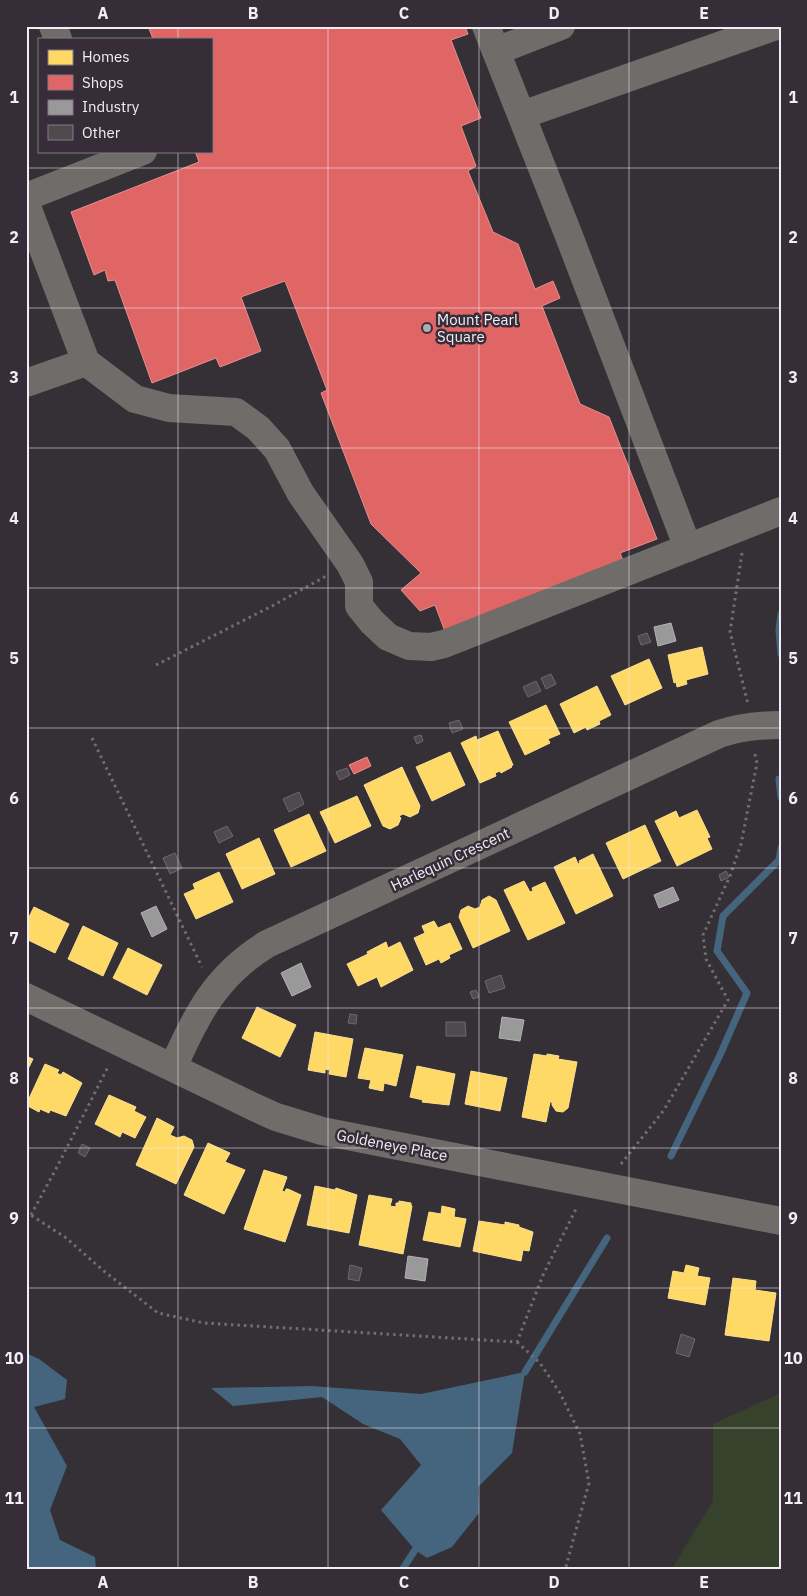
<svg xmlns="http://www.w3.org/2000/svg" width="807" height="1596" viewBox="0 0 807 1596" font-family="'IBM Plex Sans',sans-serif">
	<rect width="100%" height="100%" fill="#353036"/>
	<!-- green -->
	<polygon fill="#36422c" points="781,1393 781,1570 671,1570 713,1501 713,1424"/>
	<!-- water -->
	<g fill="#44657d">
		<polygon points="26,1353 39,1359 67,1380 65,1399 34,1407 67,1466 50,1510 60,1540 95,1557 96,1570 26,1570"/>
		<polygon points="525,1372 512,1453 478,1487 479,1513 452,1547 427,1558 415,1550 381,1510 421,1465 400,1439 363,1424 322,1397 233,1406 211,1388 311,1386 421,1394"/>
	</g>
	<!-- homes -->
	<g fill="#ffd966" stroke="#fbdf91">
		<polygon points="702,647 708,674 686,680 687,684 677,687 676,682 674,683 668,655"/>
		<polygon points="649,659 662,688 625,705 611,676"/>
		<polygon points="597,686 611,715 599,721 600,724 587,730 586,727 574,733 560,704"/>
		<polygon points="546,705 560,734 548,739 550,743 525,755 509,722"/>
		<polygon points="498,731 513,765 511,766 512,767 501,773 500,771 495,773 496,776 480,783 461,743 476,736 477,740"/>
		<polygon points="450,752 465,785 432,801 416,767"/>
		<polygon points="402,767 420,806 418,813 410,817 403,814 399,816 401,818 398,825 390,829 383,826 364,785"/>
		<polygon points="357,796 371,826 335,843 320,812"/>
		<polygon points="697,810 710,837 707,838 712,849 677,866 655,821 676,811 679,818"/>
		<polygon points="309,814 326,851 291,867 274,830"/>
		<polygon points="645,825 661,861 623,879 606,843"/>
		<polygon points="259,838 275,874 242,889 226,854"/>
		<polygon points="593,854 613,896 576,914 554,867 575,857 578,864 580,863 579,861"/>
		<polygon points="219,872 233,902 196,919 184,894 195,889 193,884"/>
		<polygon points="524,881 530,892 533,891 532,888 545,882 565,923 528,940 504,890"/>
		<polygon points="489,896 496,900 510,931 473,948 459,917 461,910 468,906 475,909 480,907 482,900"/>
		<polygon points="34,907 69,924 55,953 26,939 26,923"/>
		<polygon points="434,921 438,928 450,923 462,949 449,955 450,958 441,963 439,959 426,965 414,938 425,933 422,926"/>
		<polygon points="83,926 118,943 103,976 68,959"/>
		<polygon points="386,942 388,948 400,942 413,970 381,987 377,977 358,986 347,964 368,954 367,952"/>
		<polygon points="128,948 162,965 147,995 113,978"/>
		<polygon points="257,1007 296,1025 280,1057 242,1038"/>
		<polygon points="315,1032 353,1039 346,1077 329,1074 330,1070 325,1069 325,1073 308,1070"/>
		<polygon points="365,1048 403,1055 396,1086 384,1083 383,1091 369,1088 371,1080 358,1078"/>
		<polygon points="534,1054 547,1056 547,1054 559,1056 558,1059 577,1062 568,1108 563,1112 556,1111 552,1105 552,1102 550,1102 546,1122 522,1117"/>
		<polygon points="26,1056 33,1059 26,1073"/>
		<polygon points="45,1064 59,1070 57,1073 61,1075 63,1072 82,1083 66,1116 50,1110 49,1113 40,1109 39,1112 26,1105"/>
		<polygon points="417,1066 455,1074 449,1105 422,1102 423,1100 410,1097"/>
		<polygon points="471,1071 507,1078 500,1111 465,1104"/>
		<polygon points="109,1095 136,1107 134,1111 146,1117 135,1138 122,1132 120,1137 95,1124"/>
		<polygon points="157,1118 174,1127 170,1135 177,1138 184,1136 192,1140 194,1147 176,1184 136,1165"/>
		<polygon points="208,1143 230,1153 225,1162 245,1170 224,1214 184,1195"/>
		<polygon points="264,1170 287,1177 282,1191 285,1192 286,1189 288,1189 301,1195 285,1242 244,1229"/>
		<polygon points="315,1186 335,1190 336,1188 357,1195 349,1233 307,1225"/>
		<polygon points="369,1195 392,1199 390,1206 396,1207 396,1203 399,1203 399,1201 411,1203 411,1205 412,1206 403,1254 359,1245"/>
		<polygon points="442,1206 455,1209 454,1217 466,1219 460,1247 423,1240 429,1212 441,1214"/>
		<polygon points="479,1221 505,1225 505,1222 519,1225 519,1227 533,1232 529,1251 523,1250 521,1261 473,1251"/>
		<polygon points="686,1265 699,1268 697,1276 710,1278 705,1305 668,1298 673,1271 684,1273"/>
		<polygon points="733,1278 756,1281 755,1290 776,1293 769,1341 725,1335"/>
	</g>
	<!-- shops -->
	<g fill="#e06666" stroke="#e68e91">
		<polygon points="148,26 465,26 468,34 451,40 481,118 461,126 476,166 468,171 493,232 518,244 535,289 553,281 560,298 542,306 580,404 609,417 657,539 620,553 627,570 446,634 435,605 420,611 401,590 421,573 371,524 321,393 327,390 285,281 241,297 261,351 220,367 216,358 152,383 115,280 108,281 105,270 94,275 71,212 199,162 195,151 211,151 211,39 153,39"/>
		<polygon points="367,757 371,766 354,774 349,765"/>
	</g>
	<!-- industry -->
	<g fill="#999" stroke="#b4b2b5">
		<polygon points="671,623 676,641 658,646 654,627"/>
		<polygon points="673,887 679,900 659,908 654,895"/>
		<polygon points="156,906 167,929 152,937 141,913"/>
		<polygon points="301,963 311,987 292,996 281,973"/>
		<polygon points="502,1017 524,1020 520,1041 499,1038"/>
		<polygon points="408,1256 428,1259 425,1281 405,1278"/>
	</g>
	<g fill="none" stroke-linecap="round" stroke-linejoin="round">
		<!-- stream -->
		<g stroke="#44657d" stroke-width="7">
			<polyline points="781,614 779,630 781,654"/>
			<polyline points="779,779 781,797"/>
			<polyline points="671,1156 720,1055 747,993 717,951 723,916 779,860 781,848"/>
			<polyline points="525,1372 607,1238"/>
			<polyline points="402,1570 415,1550"/>
		</g>
	</g>
	<!-- building -->
	<g fill="#4f4a4e" stroke="#6f696e">
		<polygon points="647,633 651,642 641,645 638,636"/>
		<polygon points="551,674 556,684 546,689 541,678"/>
		<polygon points="536,681 541,691 528,697 523,687"/>
		<polygon points="459,720 463,729 452,733 449,723"/>
		<polygon points="421,735 423,741 417,744 414,737"/>
		<polygon points="347,768 350,775 340,780 336,772"/>
		<polygon points="299,792 304,804 289,812 283,799"/>
		<polygon points="227,826 233,836 219,843 214,832"/>
		<polygon points="175,853 182,868 170,874 163,858"/>
		<polygon points="726,871 729,877 721,881 719,875"/>
		<polygon points="501,975 505,988 489,993 485,981"/>
		<polygon points="476,990 479,997 473,999 470,992"/>
		<polygon points="350,1014 357,1015 356,1024 348,1023"/>
		<polygon points="446,1022 465,1022 466,1036 446,1036"/>
		<polygon points="82,1144 90,1148 85,1157 78,1153"/>
		<polygon points="350,1265 362,1268 359,1281 348,1279"/>
		<polygon points="681,1334 695,1339 689,1357 676,1353"/>
	</g>
	<g fill="none" stroke-linecap="round" stroke-linejoin="round">
		<!-- path -->
		<g stroke="#726e6e" stroke-width="3" stroke-dasharray="2.5 4" stroke-linecap="butt">
			<polyline points="742,553 730,632 748,704"/>
			<polyline points="156,665 272,606 328,575"/>
			<polyline points="92,738 202,967"/>
			<polyline points="621,1164 664,1110 728,1000 706,959 703,935 730,876 741,844 757,763 754,750"/>
			<polyline points="26,1212 65,1237 105,1272 158,1313 204,1323 517,1342 543,1275 577,1207"/>
			<polyline points="31,1215 57,1167 109,1065"/>
			<polyline points="517,1342 540,1363 560,1393 580,1434 589,1483 565,1570"/>
		</g>
		<!-- minor -->
		<g stroke="#706c69" stroke-width="28">
			<polyline points="53,26 58,39"/>
			<polyline points="486,26 569,236 688,548"/>
			<polyline points="496,51 561,26"/>
			<polyline points="522,115 776,26"/>
			<polyline points="26,197 143,151"/>
			<polyline points="26,204 86,362 135,399 169,408 236,412 258,428 277,449 301,494 350,564 359,582 359,606 372,622 388,637 409,646 431,647 444,644 781,511"/>
			<polyline points="26,383 86,362"/>
			<polyline points="26,997 254,1107 276,1117 322,1131 781,1221"/>
			<path d="M173,1067C198,1013 215,976 267,944L719,734C739,727 759,725 781,725"/>
		</g>
	</g>
	<!-- grid -->
	<path fill="none" stroke="#f3edf5" stroke-width="1" stroke-opacity="0.55" d="M178,26V39M328,26V1570M479,26V1570M629,26V1570M178,151V1570M26,168H781M26,308H781M26,448H781M26,588H781M26,728H781M26,868H781M26,1008H781M26,1148H781M26,1288H781M26,1428H781"/>
	<!-- markers -->
	<circle fill="#b0abb2" stroke="#362d39" stroke-width="2" cx="427" cy="328" r="5"/>
	<g text-anchor="middle" dominant-baseline="central" stroke-width="5" stroke-linejoin="round" paint-order="stroke">
		<!-- poi labels -->
		<g font-size="15" fill="#f3edf5" stroke="#362d39" text-anchor="start">
			<text x="437" y="319">Mount Pearl<tspan x="437" dy="17">Square</tspan></text>
		</g>
		<!-- street labels -->
		<g font-size="15" fill="#f3edf5" stroke="#362d39">
			<text transform="translate(450 859) rotate(-25)">Harlequin Crescent</text>
			<text transform="translate(392 1145) rotate(11)">Goldeneye Place</text>
		</g>
	</g>
	<!-- border -->
	<rect width="807" height="1596" fill="none" stroke="#362d39" stroke-width="55"/>
	<!-- legend -->
	<rect x="38" y="38" width="175" height="115" fill="#362d39" stroke="#827a84"/>
	<rect x="48" y="50" width="25" height="15" fill="#ffd966" stroke="#827a84"/>
	<text x="82" y="62" font-size="15" fill="#f3edf5">Homes</text>
	<rect x="48" y="75" width="25" height="15" fill="#e06666" stroke="#827a84"/>
	<text x="82" y="88" font-size="15" fill="#f3edf5">Shops</text>
	<rect x="48" y="100" width="25" height="15" fill="#999999" stroke="#827a84"/>
	<text x="82" y="112" font-size="15" fill="#f3edf5">Industry</text>
	<rect x="48" y="125" width="25" height="15" fill="#4f4a4e" stroke="#827a84"/>
	<text x="82" y="138" font-size="15" fill="#f3edf5">Other</text>
	<rect x="28" y="28" width="752" height="1540" fill="none" stroke="#f3edf5" stroke-width="2"/>
	<g font-size="16" text-anchor="middle" font-weight="bold" fill="#f3edf5">
		<text x="103" y="19">A</text>
		<text x="253" y="19">B</text>
		<text x="404" y="19">C</text>
		<text x="554" y="19">D</text>
		<text x="704" y="19">E</text>
		<text x="14" y="103">1</text>
		<text x="793" y="103">1</text>
		<text x="14" y="243">2</text>
		<text x="793" y="243">2</text>
		<text x="14" y="383">3</text>
		<text x="793" y="383">3</text>
		<text x="14" y="524">4</text>
		<text x="793" y="524">4</text>
		<text x="14" y="664">5</text>
		<text x="793" y="664">5</text>
		<text x="14" y="804">6</text>
		<text x="793" y="804">6</text>
		<text x="14" y="944">7</text>
		<text x="793" y="944">7</text>
		<text x="14" y="1084">8</text>
		<text x="793" y="1084">8</text>
		<text x="14" y="1224">9</text>
		<text x="793" y="1224">9</text>
		<text x="14" y="1364">10</text>
		<text x="793" y="1364">10</text>
		<text x="14" y="1504">11</text>
		<text x="793" y="1504">11</text>
		<text x="103" y="1588">A</text>
		<text x="253" y="1588">B</text>
		<text x="404" y="1588">C</text>
		<text x="554" y="1588">D</text>
		<text x="704" y="1588">E</text>
	</g>
</svg>
